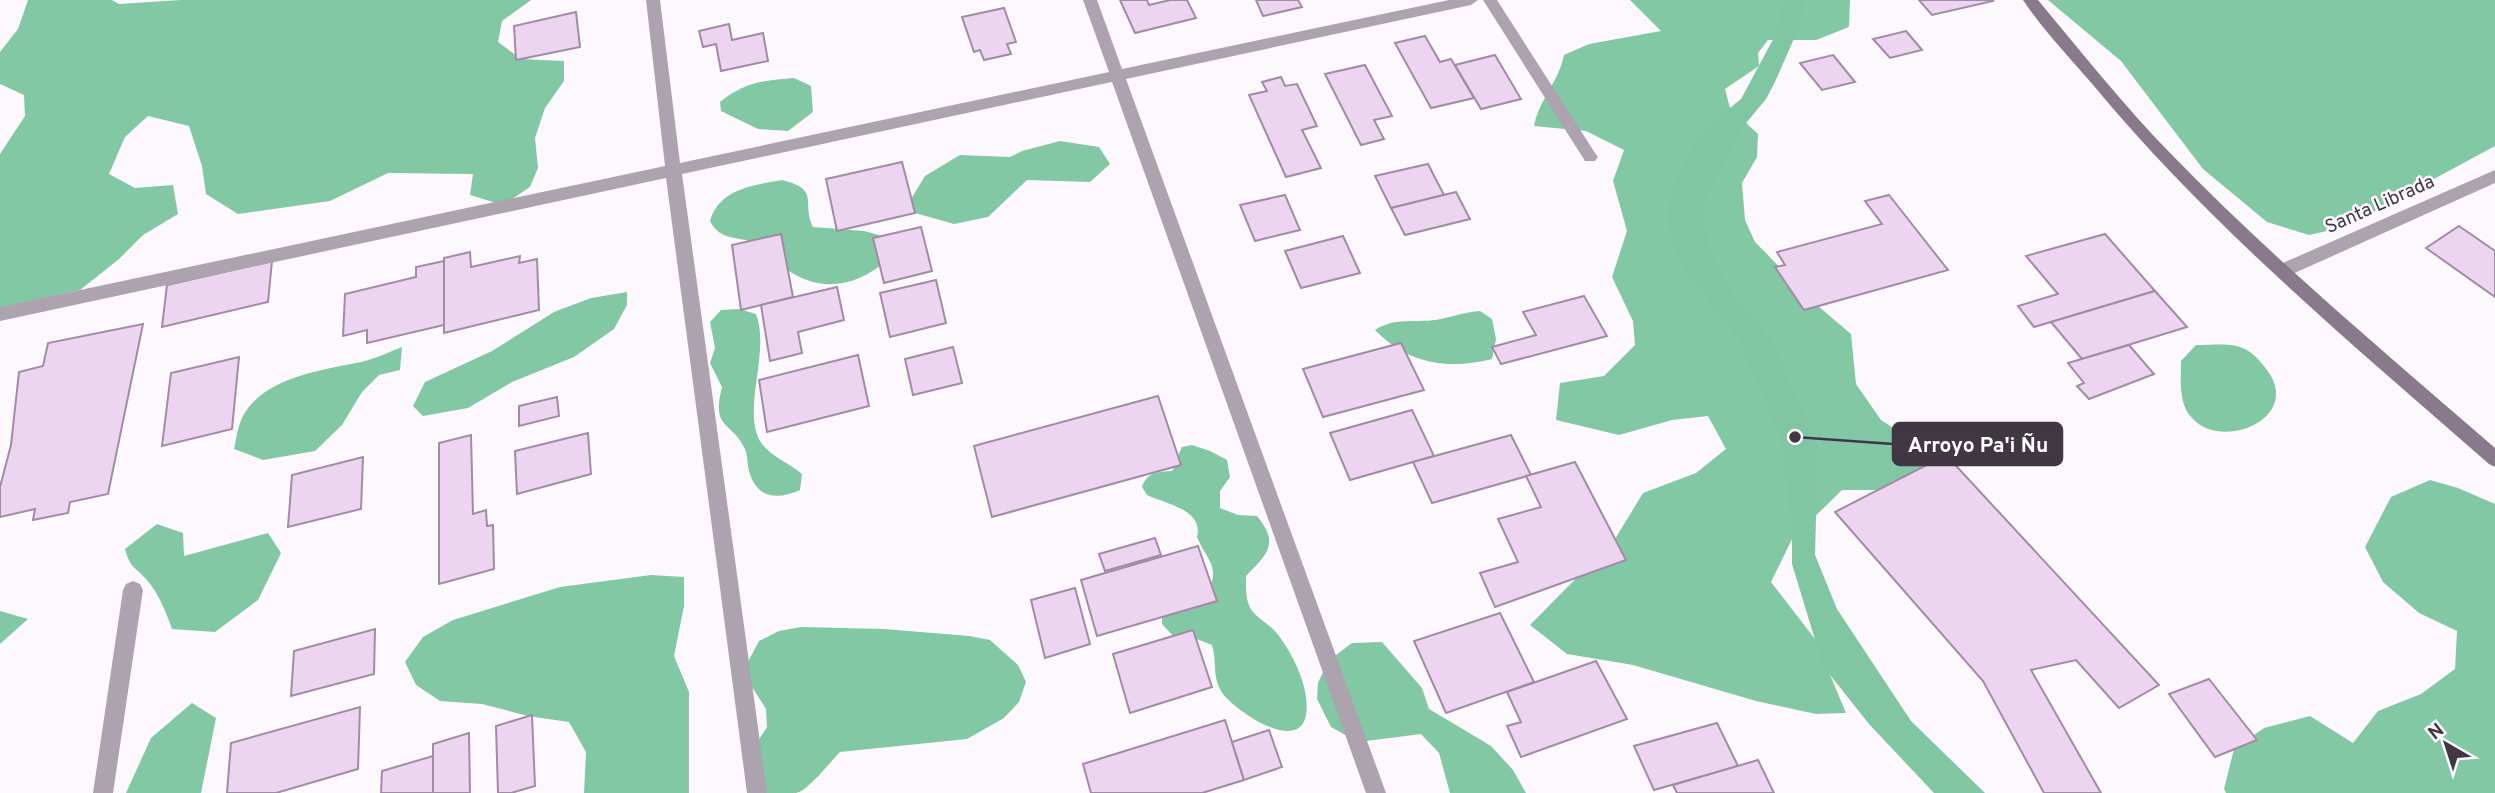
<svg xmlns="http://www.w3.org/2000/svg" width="2495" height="793" viewBox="0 0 2495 793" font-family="Overpass,sans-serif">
	<rect width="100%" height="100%" fill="#fdf8fe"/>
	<!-- forest -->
	<g fill="#82c8a4">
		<polygon points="28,0 112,0 119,4 181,0 531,0 502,21 498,42 521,59 564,61 564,81 545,108 535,138 538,168 530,187 503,205 470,195 473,174 388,173 330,201 238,214 206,194 202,166 189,126 148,116 125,137 109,174 135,188 173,185 178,214 143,235 119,259 80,290 0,308 0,154 25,116 24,95 0,84 0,52 18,29"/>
		<path d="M1630,0H1850L1849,27L1816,40H1768L1758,53L1759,66L1725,89L1730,108L1758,134L1757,157L1742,183L1745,220L1755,242L1818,306L1851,334L1856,384L1881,420L1925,449L1922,467L1877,490H1842L1792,539L1771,582L1815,639L1846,713L1816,714L1756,701L1633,665L1567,654L1530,625L1615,539L1643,493L1696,473L1726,449L1708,416L1672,420L1619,435L1556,420L1560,383L1604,376L1635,345L1633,321L1612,277L1627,231L1613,181L1624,150L1586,131L1534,126C1539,100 1559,81 1564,55L1589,44L1661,31Z"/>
		<polygon points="2048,0 2495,0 2495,146 2345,227 2309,235 2267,222 2203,169 2121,61"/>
		<path d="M794,78L811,86L813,112L788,131L758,129L721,111L720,102C743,83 764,80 794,78Z"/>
		<polygon points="1060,141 1099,147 1110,164 1090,182 1027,180 988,217 954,224 915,213 911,199 925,176 960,155 1010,157 1022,151"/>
		<path d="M782,180C821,190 801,201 813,227L864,231L879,235L890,245L888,259C858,287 819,294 785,268C776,260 767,247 756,243C737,236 720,241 710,221C719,189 753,185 782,180Z"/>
		<polygon points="627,292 627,305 614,329 574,357 512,382 468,408 423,416 413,406 425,382 492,351 554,312 591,298"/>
		<path d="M739,309L756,314C771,352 740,414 762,444C772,457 789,463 802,474L800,490C777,500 757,499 749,471C747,464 748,456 745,449C731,420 711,430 722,387L710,363L715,348L710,322L721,310Z"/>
		<path d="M1480,311L1492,319L1496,339L1492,359C1447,370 1408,364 1375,330C1396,316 1418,324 1441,319C1454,316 1466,312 1480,311Z"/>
		<path d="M2196,345C2231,345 2244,339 2267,370C2303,418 2222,452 2192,418C2178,404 2181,379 2181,361Z"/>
		<path d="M402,347L400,370L379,375L362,392L342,425L315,451L263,460L234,449C236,439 238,427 242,418C262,377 323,370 361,362C375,359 389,352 402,347Z"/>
		<path d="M1192,445L1210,451L1227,460L1230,477L1220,491V508L1238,515L1257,516C1280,544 1267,554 1246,576C1246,588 1245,602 1253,612C1259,619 1268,624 1274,630C1292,650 1313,693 1305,719C1294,752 1231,708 1221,691C1212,676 1217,661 1212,645L1194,638H1175L1162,624V615L1208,594C1220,564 1208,563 1197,537C1204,509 1165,504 1147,495L1142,487C1147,472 1158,472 1172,471C1178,463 1177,456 1182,447Z"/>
		<polygon points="2430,480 2458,488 2495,504 2495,793 2226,793 2224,789 2234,749 2264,728 2310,716 2353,743 2378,711 2421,694 2455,669 2457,631 2419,613 2383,582 2365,547 2391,497"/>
		<path d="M157,524L183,533L184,556L268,533L281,553L258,600L215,632L172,629C166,612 159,594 147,580C134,565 131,570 125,549Z"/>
		<polygon points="651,575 684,577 684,606 674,656 689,692 689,793 584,793 586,752 569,722 528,716 482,704 440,701 416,685 405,662 423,637 453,620 560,587"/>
		<polygon points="0,611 28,619 0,644"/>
		<path d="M801,627L884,629L969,636L990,640L1018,665L1026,682L1019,702L1004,718L967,739L840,752C830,762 808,791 796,793C786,793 774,793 763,793L754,747L767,727L766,709L747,679L749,660L759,641L779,631Z"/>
		<polygon points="1382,642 1422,688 1429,709 1491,746 1513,770 1526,793 1450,793 1439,753 1421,734 1358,742 1331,727 1317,699 1318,683 1328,661 1352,643"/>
		<polygon points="192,703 216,718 201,793 126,793 151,738"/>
	</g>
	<!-- water -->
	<polygon fill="#80c6a2" points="1783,0 1805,0 1799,27 1775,82 1766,99 1742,128 1705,198 1704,226 1716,265 1739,305 1771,339 1818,447 1815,555 1837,609 1911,721 1985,793 1934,793 1869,724 1823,666 1792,564 1792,522 1781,438 1739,340 1677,259 1668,220 1671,193 1682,166 1704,129 1741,99 1777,32"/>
	<!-- building -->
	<g fill="#edd5f1" stroke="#a18ba5" stroke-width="2">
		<polygon points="1120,0 1147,0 1149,5 1170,0 1187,0 1196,18 1135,33"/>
		<polygon points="1256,0 1298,0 1302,7 1263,16"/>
		<polygon points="1919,0 1992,0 1993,1 1932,15"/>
		<polygon points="1004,8 1016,42 1007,44 1011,54 984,60 980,50 974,52 962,17"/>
		<polygon points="576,12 580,47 516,60 514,26"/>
		<polygon points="729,24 732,40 763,33 768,61 721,71 716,44 703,47 699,31"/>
		<polygon points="1906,31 1922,50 1890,58 1873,39"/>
		<polygon points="1425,36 1440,62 1451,59 1474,98 1431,108 1395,43"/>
		<polygon points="1495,55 1521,99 1481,109 1455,65"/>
		<polygon points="1833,55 1855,82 1822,90 1800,63"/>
		<polygon points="1365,65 1392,116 1374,120 1384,139 1361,145 1325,74"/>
		<polygon points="1281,77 1285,86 1297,84 1317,126 1302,130 1321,168 1286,177 1249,95 1267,91 1262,82"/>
		<polygon points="902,162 915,213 837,231 826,179"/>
		<polygon points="1428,164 1444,195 1391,208 1375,176"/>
		<polygon points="1456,192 1470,219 1405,235 1391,208"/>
		<polygon points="1285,195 1300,230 1255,241 1240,205"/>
		<polygon points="1889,195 1948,270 1804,310 1775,267 1785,265 1777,252 1882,224 1865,201"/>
		<polygon points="2459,226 2495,251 2495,297 2426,248"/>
		<polygon points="921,227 932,271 884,283 873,238"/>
		<polygon points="781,234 793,297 741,310 732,245"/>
		<polygon points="2105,234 2155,291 2034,327 2018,306 2058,294 2026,256"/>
		<polygon points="1343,236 1360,273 1301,288 1285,251"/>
		<polygon points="470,252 471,267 520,256 519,263 537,259 539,310 444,333 444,258"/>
		<polygon points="272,261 268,302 162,327 167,285"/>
		<polygon points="444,261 444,325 367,343 367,330 343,336 345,294 416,277 416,267"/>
		<polygon points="936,280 946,323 890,337 880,293"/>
		<polygon points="837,287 844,320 798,332 802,353 770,361 761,305"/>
		<polygon points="2155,291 2187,327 2082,359 2051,322"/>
		<polygon points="1584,296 1607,336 1501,364 1492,347 1536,335 1523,312"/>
		<polygon points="143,324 108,494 70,502 68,513 33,520 35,509 0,517 0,487 11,445 19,372 43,366 48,343"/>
		<polygon points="1401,343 1424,390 1323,417 1303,369"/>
		<polygon points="2129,345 2154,374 2089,399 2077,386 2084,383 2068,363"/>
		<polygon points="953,347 962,383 913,395 905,359"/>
		<polygon points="858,355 869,406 767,432 759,380"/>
		<polygon points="239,357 232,429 162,446 171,373"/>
		<polygon points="1158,396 1181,465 992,517 974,446"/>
		<polygon points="557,397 559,416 519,426 519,406"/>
		<polygon points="1412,410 1434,456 1350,480 1330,433"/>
		<polygon points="588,433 591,474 517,494 515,451"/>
		<polygon points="471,435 473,514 486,510 487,526 493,525 494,569 439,584 439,443"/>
		<polygon points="1511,435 1531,475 1432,503 1413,462"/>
		<polygon points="1946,455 2159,685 2119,708 2076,660 2031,670 2101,793 2044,793 1983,681 1835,512"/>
		<polygon points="363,457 361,509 288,527 292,475"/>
		<polygon points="1575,462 1626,560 1495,607 1480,573 1518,562 1498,519 1541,507 1526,476"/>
		<polygon points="1155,538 1161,555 1105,571 1099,554"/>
		<polygon points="1198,546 1217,601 1097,636 1081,580"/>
		<polygon points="1075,588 1090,644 1045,658 1031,600"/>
		<polygon points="1500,613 1534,682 1446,713 1414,641"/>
		<polygon points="375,629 374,674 291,696 294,651"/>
		<polygon points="1193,630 1212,687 1130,713 1113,654"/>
		<polygon points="1596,661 1627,719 1521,757 1507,726 1521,722 1507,692"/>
		<polygon points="2209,679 2257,740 2215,757 2169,694"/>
		<polygon points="360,707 358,769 276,793 227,793 231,743"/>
		<polygon points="532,715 535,786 511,793 498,793 496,726"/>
		<polygon points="1225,720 1244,780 1202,793 1091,793 1083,764"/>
		<polygon points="1717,723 1738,766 1654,790 1634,746"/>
		<polygon points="1269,730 1282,767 1244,780 1232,742"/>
		<polygon points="469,733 470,793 433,793 433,744"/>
		<polygon points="433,756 433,793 381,793 382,771"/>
		<polygon points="1758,760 1774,793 1677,793 1673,785"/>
	</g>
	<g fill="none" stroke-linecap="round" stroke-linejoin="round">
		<!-- minor -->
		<g fill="#ada3af" fill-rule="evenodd">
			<polygon points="646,0 660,0 680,163 1109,72 1083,0 1097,0 1122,69 1449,0 1478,0 1471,5 1126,79 1386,793 1366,793 1112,82 682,174 767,793 747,793 666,178 0,321 0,307 665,166"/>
			<polygon points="1483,0 1497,0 1595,153 1598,157 1595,161 1585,161"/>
			<polygon points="133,581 140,584 143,590 113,793 93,793 123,590 126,584"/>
		</g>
		<!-- tertiary -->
		<polygon fill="#ada3af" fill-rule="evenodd" points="2495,170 2495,183 2288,276 2282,277 2274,271 2276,266"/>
		<!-- secondary -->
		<path fill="#887a8b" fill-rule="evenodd" d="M2023,0H2038C2082,53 2125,107 2173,156C2274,260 2386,353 2495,448V467L2489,464C2352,344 2211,227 2094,86C2070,58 2043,30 2023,0Z"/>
	</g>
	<g text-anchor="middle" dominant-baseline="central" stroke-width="5" stroke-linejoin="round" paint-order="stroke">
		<!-- street labels -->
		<g font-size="19" fill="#403742" stroke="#fdf8fe">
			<text transform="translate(2380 205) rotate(-24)">Santa Librada</text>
		</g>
	</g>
	<!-- callouts -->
	<path fill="none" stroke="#403742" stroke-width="2.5" d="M1795 437L1893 444"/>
	<circle fill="#403742" stroke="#fdf8fe" stroke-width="2.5" cx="1795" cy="437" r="7"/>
	<rect fill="#403742" stroke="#403742" stroke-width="2.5" x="1893" y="423" width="169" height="42" rx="7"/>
	<g font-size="21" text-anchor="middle" font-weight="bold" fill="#fff">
		<text x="1978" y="452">Arroyo Pa'i Ñu</text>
	</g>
	<!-- north arrow -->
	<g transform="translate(2446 744) rotate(321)" stroke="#fdf8fe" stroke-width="5" paint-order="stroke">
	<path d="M0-5L12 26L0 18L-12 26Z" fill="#403742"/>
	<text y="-10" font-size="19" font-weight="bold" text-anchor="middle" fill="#403742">N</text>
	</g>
</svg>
